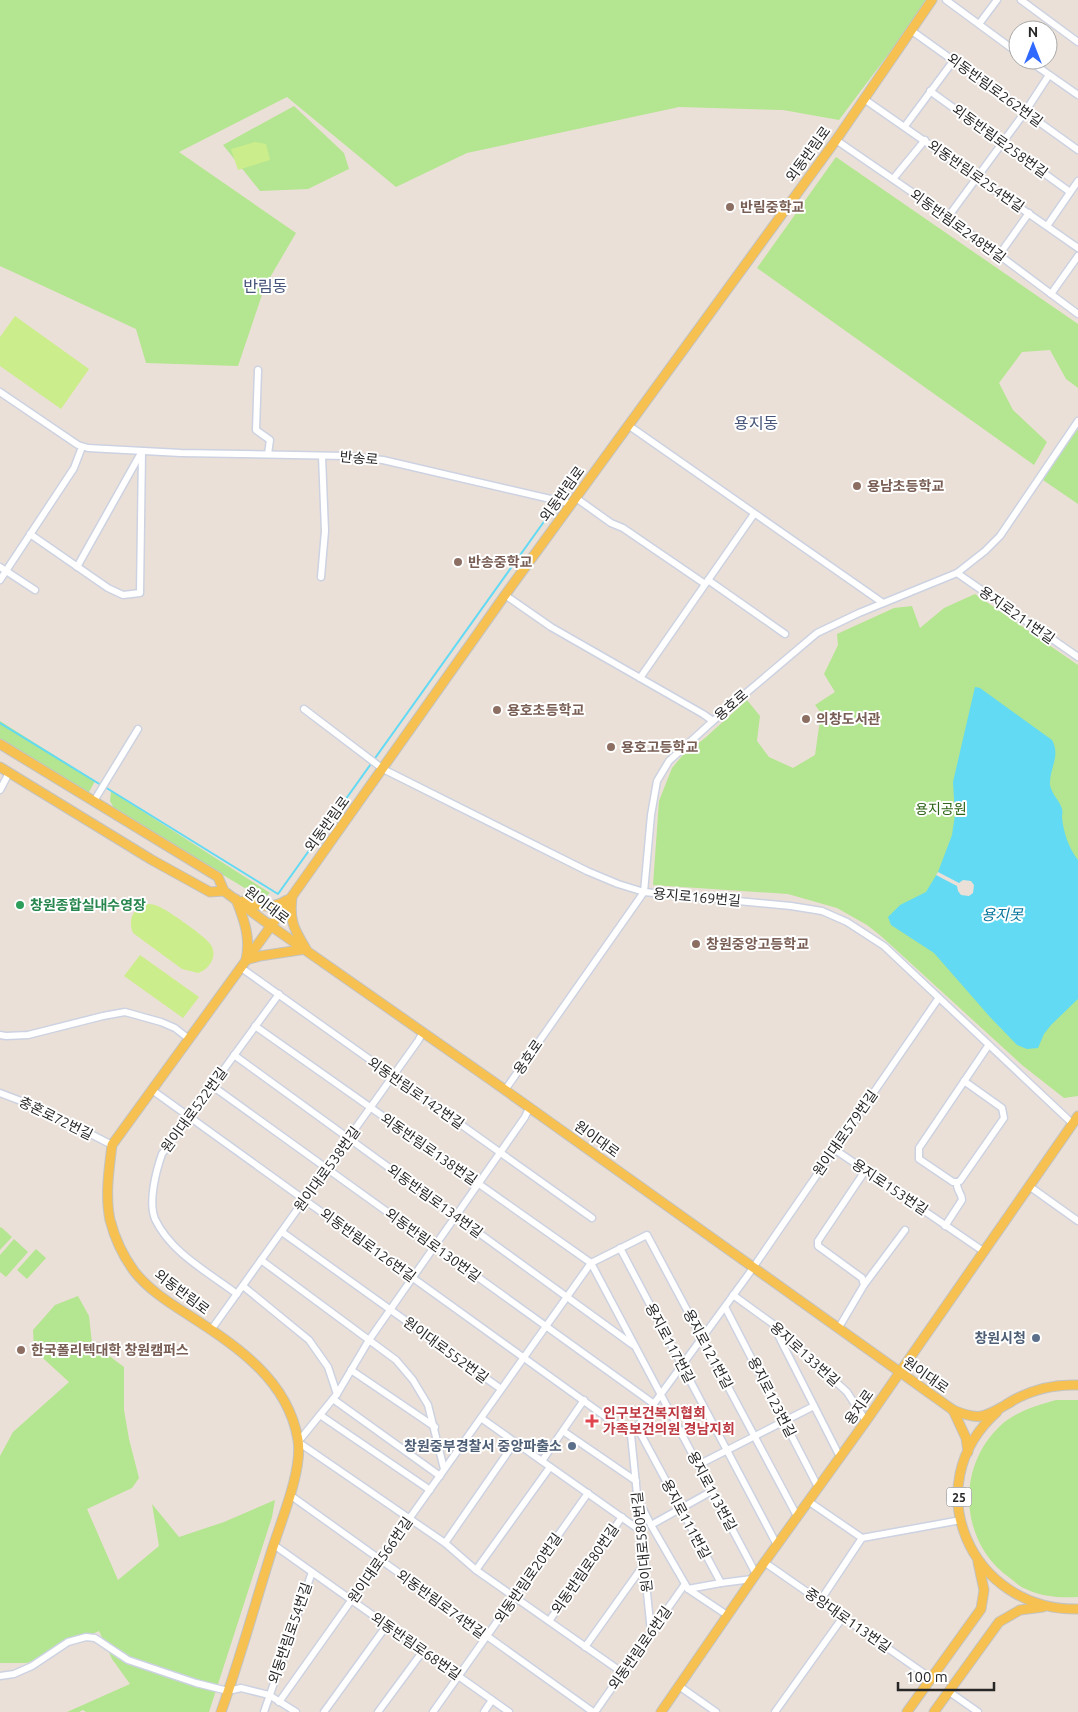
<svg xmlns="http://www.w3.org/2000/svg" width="1078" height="1712" viewBox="0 0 1078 1712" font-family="Ubuntu,'Noto Sans KR',sans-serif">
	<rect width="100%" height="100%" fill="#ebe0d7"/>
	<!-- green -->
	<g fill="#b4e590">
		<polygon points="0,0 929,0 839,120 783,110 679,107 467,153 396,187 287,97 179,152 296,233 265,286 238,366 146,363 136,329 0,266"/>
		<polygon points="294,106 344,153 349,169 308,189 260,191 223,145"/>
		<polygon points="836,157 1078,324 1078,388 1066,379 1050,350 1022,352 999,383 1013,410 1047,442 1034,465 757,268"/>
		<polygon points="1078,429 1078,504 1040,478"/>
		<polygon points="975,594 1078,665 1078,1096 1064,1098 1022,1065 881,936 867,925 837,908 788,894 653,885 659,801 672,768 682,756 705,738 747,700 760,716 757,741 769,757 793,768 815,755 821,713 815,705 835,692 824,674 838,645 837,634 894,608 912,606 920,628 944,608"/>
		<polygon points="0,721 95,781 88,794 0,741"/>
		<polygon points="111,791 270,893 263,899 115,810 110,801"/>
		<polygon points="1,1227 12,1237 0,1250 0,1228"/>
		<polygon points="14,1239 28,1252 6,1277 0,1272 0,1255"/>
		<polygon points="36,1249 46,1258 27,1279 17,1270"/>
		<polygon points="78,1296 89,1316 92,1343 124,1367 124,1410 129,1439 139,1478 132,1488 87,1509 118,1580 159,1546 152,1504 179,1537 224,1522 275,1500 272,1517 209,1712 86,1712 83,1710 79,1712 67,1712 130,1684 112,1659 99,1631 27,1663 0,1663 0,1456 13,1432 69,1382 34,1350 33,1330 55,1305"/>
		<path d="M1056,1400H1078V1597C1061,1598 1042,1597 1026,1589C1020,1587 1015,1582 1010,1578C961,1544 955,1471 998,1428C1014,1412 1035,1406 1056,1400Z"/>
	</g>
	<!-- pitch -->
	<g fill="#cced8b">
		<polygon points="255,142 266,144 270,160 238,170 231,149"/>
		<polygon points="15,316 89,369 61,409 0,366 0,337"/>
		<path d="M148,904C152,904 156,905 160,907C170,912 205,936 211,945C218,957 209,969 198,973L182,969L133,933C127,919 134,907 148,904Z"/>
		<polygon points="140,955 199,997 183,1018 124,976"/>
	</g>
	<!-- water -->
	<path fill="#63daf3" d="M975,687L980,688L1052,740C1061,756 1049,769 1050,785C1052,795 1060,801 1062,809C1063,812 1062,814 1062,817C1063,831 1069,849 1078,860V999L1051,1025L1044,1034L1038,1048L1027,1049L1017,1045L990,1017L934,953L891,925L888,917L900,905L926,892L938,872L952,835L955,815L953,782Z"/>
	<!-- pier -->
	<polygon fill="#ebe0d7" points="938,872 959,883 963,880 971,881 974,885 973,893 969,896 961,895 958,891 957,886 936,875"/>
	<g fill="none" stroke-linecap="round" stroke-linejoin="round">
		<!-- stream -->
		<g stroke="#63daf3" stroke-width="2">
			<polyline points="0,723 101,785"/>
			<polyline points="105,787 278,894 548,516"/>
		</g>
		<defs>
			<g id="minor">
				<polyline points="946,0 1018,53"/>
				<polyline points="1021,0 1078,42"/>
				<polyline points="979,24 997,0"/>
				<polyline points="912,31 1078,150"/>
				<polyline points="1028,60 1078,95"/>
				<polyline points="930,91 1070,192"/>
				<polyline points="864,99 1078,248"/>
				<polyline points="905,126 954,60"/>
				<polyline points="836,140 948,217 1078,314"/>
				<polyline points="893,179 925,140"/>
				<polyline points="948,217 1025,112 1049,75"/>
				<polyline points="1047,226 1078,181"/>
				<polyline points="999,255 1029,213"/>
				<polyline points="1051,294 1078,256"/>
				<polyline points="258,370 256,430 270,440 268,454"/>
				<polyline points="0,392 78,445 88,448 181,453 346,456 383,460 572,504"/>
				<polyline points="628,425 883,603"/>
				<polyline points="576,498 611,523 623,528 705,584"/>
				<polyline points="30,534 108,588 123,595 140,593 142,451"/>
				<polyline points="0,567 35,590"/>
				<polyline points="77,567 141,453"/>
				<polyline points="957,573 1078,657"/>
				<polyline points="321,577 325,531 322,456"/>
				<polyline points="0,580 74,468 82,447"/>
				<polyline points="708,580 785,634"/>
				<polyline points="505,595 551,627 703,714 713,721"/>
				<polyline points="640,678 754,514"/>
				<polyline points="304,709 383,769 587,871 618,884 644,892 791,906 822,911 847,922 884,946 1073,1124"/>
				<polyline points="0,790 9,773"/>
				<polyline points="94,801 138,729"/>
				<polyline points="240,967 592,1218"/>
				<polyline points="255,1026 591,1263 756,1574"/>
				<polyline points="0,1035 6,1036 28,1035 103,1016 125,1012 161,1022 175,1028 189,1039"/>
				<polyline points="234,1055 633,1345"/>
				<polyline points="211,1085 654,1404"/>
				<polyline points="152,1090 631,1435"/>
				<polyline points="505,1090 644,892 651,815 657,781 669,761 713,721 817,633 859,613 957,573 985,551 1000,536 1078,421"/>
				<polyline points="0,1093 42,1109 112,1145"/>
				<polyline points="529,1108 525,1117 369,1340 337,1394 298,1442 445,1543 476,1570 623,1673"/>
				<polyline points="834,1149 983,1251"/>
				<polyline points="957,1182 953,1182 919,1159 919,1148 988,1046"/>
				<polyline points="957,1182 960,1181 1004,1118 1002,1108 964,1081"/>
				<polyline points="1029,1186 1078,1221"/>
				<path d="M945,1226L962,1200C962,1193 956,1191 957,1182"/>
				<polyline points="282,1232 501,1389"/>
				<polyline points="620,1248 777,1545"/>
				<polyline points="261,1260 396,1360 413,1380 428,1405 444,1469"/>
				<polyline points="864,1285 905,1230"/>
				<polyline points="243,1286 309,1340 328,1367 337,1394"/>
				<path d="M237,1294C208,1272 171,1253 155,1219C148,1202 156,1171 162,1154L279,994"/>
				<polyline points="733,1295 773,1324 847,1392 866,1421"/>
				<polyline points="725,1307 818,1487"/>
				<polyline points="774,1327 840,1457"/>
				<polyline points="838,1329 864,1285 862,1278 818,1246 818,1241 865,1171"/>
				<polyline points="211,1330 418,1041 423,1032"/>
				<polyline points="351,1370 435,1427"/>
				<polyline points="333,1399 440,1476"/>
				<polyline points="320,1415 430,1490"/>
				<polyline points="481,1418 641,1531"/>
				<polyline points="637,1427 721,1583 752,1579"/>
				<polyline points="563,1431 636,1481"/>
				<polyline points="542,1461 584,1400"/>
				<polyline points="698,1465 814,1406"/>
				<polyline points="290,1495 593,1712"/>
				<polyline points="808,1501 862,1538"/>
				<polyline points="641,1505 651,1525 688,1589 727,1615"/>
				<polyline points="651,1525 712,1491"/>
				<polyline points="445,1543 515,1442"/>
				<polyline points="274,1545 509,1712"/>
				<polyline points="764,1562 932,1679"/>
				<polyline points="476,1570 550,1467"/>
				<polyline points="688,1589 721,1583"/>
				<polyline points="820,1601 862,1538 961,1520"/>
				<polyline points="549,1621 622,1517"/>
				<polyline points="651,1632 631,1435 748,1275 938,999"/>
				<polyline points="585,1647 645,1563"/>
				<polyline points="0,1676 14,1674 32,1666 68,1642 86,1637 95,1638 128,1660 196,1683 228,1691 241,1688 269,1695 296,1712"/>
				<polyline points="679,1686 716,1712"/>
				<polyline points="948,1691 978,1712"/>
				<polyline points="279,1702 591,1263 647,1235 797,1516"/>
				<polyline points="264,1712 312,1572"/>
				<polyline points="324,1712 387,1625"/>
				<polyline points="378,1712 423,1651"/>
				<polyline points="433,1712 588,1493"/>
				<polyline points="484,1712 492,1700"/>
				<polyline points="595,1712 685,1584"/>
				<polyline points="775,1712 843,1617"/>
			</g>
			<g id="major">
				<path d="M0,744L218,877L224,891L271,926L491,1080L953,1410C982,1422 985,1416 1011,1402"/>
				<polyline points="0,767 152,860 210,892 224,891"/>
				<path d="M236,899C244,920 251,937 246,960L260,956L306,949C294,929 289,921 292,897"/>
				<path d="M243,901C259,907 273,909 287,900"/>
				<path d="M1007,1404C1029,1390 1053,1384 1078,1385"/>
				<polyline points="953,1410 966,1438 968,1452"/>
				<path d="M997,1412C915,1485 971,1611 1078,1609"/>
				<path d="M221,1712C240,1659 255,1604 272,1550C281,1521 303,1469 298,1440C288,1379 235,1345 187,1314C168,1302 148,1289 134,1271C123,1256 115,1239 110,1220C105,1196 109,1169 112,1145L271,926L505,595L836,140L932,0"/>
				<polyline points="661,1712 756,1574 866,1421 1078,1116"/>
				<polyline points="907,1712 981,1609 984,1590 978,1562"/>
				<polyline points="934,1712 999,1622 1020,1610 1043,1607"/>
			</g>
		</defs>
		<!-- minor casing -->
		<use href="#minor" stroke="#ccd2e1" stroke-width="9"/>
		<!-- major casing -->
		<use href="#major" stroke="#c3c3c3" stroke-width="11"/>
		<!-- minor -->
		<use href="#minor" stroke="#fff" stroke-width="6"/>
		<!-- major -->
		<use href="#major" stroke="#f6c150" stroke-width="9"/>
	</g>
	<!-- markers -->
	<g fill="#8d6e63" stroke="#fff" stroke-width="2">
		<circle cx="730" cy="207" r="5"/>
		<circle cx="857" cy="486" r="5"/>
		<circle cx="458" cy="562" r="5"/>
		<circle cx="497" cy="710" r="5"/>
		<circle cx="806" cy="719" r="5"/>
		<circle cx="611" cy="747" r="5"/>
		<circle cx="696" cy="944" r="5"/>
		<circle cx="21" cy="1350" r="5"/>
	</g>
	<circle fill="#2e9e5b" stroke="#fff" stroke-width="2" cx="20" cy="905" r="5"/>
	<g fill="#5c6f8a" stroke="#fff" stroke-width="2">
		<circle cx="1036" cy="1338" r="5"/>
		<circle cx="572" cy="1446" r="5"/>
	</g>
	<path fill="#e0444e" stroke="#fff" stroke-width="2" d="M589.5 1413.5h5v5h5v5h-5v5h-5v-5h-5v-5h5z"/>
	<g text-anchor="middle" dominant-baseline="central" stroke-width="4" stroke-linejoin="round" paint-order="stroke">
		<!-- shield labels -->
		<rect fill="#fff" stroke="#686868" stroke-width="1" x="946.5" y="1487.5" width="25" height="19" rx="4"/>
		<g font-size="12" font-weight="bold" fill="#272727">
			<text x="959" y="1497">25</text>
		</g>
		<!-- street labels -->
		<g font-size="14" fill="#272727" stroke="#fff">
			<text transform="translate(995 90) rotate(36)">외동반림로262번길</text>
			<text transform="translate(1000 141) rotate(36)">외동반림로258번길</text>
			<text transform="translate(808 154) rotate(-54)">외동반림로</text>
			<text transform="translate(976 176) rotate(35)">외동반림로254번길</text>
			<text transform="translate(958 226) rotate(36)">외동반림로248번길</text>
			<text transform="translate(359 458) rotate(5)">반송로</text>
			<text transform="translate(562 494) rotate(-54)">외동반림로</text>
			<text transform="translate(1017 615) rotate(35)">용지로211번길</text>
			<text transform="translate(731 705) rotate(-41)">용호로</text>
			<text transform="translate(327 824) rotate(-54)">외동반림로</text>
			<text transform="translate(697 897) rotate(5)">용지로169번길</text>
			<text transform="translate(267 905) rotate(37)">원이대로</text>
			<text transform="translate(528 1057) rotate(-55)">용호로</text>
			<text transform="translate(416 1093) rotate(35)">외동반림로142번길</text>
			<text transform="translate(194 1110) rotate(-54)">원이대로522번길</text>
			<text transform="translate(56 1118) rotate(26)">충혼로72번길</text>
			<text transform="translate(845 1133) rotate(-55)">원이대로579번길</text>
			<text transform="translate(597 1139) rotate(36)">원이대로</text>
			<text transform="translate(429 1149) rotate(35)">외동반림로138번길</text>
			<text transform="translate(327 1169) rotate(-54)">원이대로538번길</text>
			<text transform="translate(890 1187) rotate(34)">용지로153번길</text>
			<text transform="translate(435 1201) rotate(36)">외동반림로134번길</text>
			<text transform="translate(368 1245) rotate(36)">외동반림로126번길</text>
			<text transform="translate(433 1245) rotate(36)">외동반림로130번길</text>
			<text transform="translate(182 1292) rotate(37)">외동반림로</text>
			<text transform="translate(670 1343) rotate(62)">용지로117번길</text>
			<text transform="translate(708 1349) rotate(62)">용지로121번길</text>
			<text transform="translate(446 1350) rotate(36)">원이대로552번길</text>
			<text transform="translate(805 1354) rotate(42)">용지로133번길</text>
			<text transform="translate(926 1375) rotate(35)">원이대로</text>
			<text transform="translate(772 1397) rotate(63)">용지로123번길</text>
			<text transform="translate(859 1407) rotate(-55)">용지로</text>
			<text transform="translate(712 1491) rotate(62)">용지로113번길</text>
			<text transform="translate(686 1519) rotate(62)">용지로111번길</text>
			<text transform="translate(642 1542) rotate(-96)">원이대로580번길</text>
			<text transform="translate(380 1560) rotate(-55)">원이대로566번길</text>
			<text transform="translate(585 1569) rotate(-55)">외동반림로80번길</text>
			<text transform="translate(528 1578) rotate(-55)">외동반림로20번길</text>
			<text transform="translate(441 1604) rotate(36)">외동반림로74번길</text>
			<text transform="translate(848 1620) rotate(35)">중앙대로113번길</text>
			<text transform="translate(290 1633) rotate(-71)">외동반림로54번길</text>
			<text transform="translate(416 1646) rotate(35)">외동반림로68번길</text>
			<text transform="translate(640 1648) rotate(-55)">외동반림로6번길</text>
		</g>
		<!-- education labels -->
		<g font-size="14" font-weight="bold" fill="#785e54" stroke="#fff" text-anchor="start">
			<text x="740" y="207">반림중학교</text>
			<text x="867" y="486">용남초등학교</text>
			<text x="468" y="562">반송중학교</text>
			<text x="507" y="710">용호초등학교</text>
			<text x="816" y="719">의창도서관</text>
			<text x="621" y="747">용호고등학교</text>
			<text x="706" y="944">창원중앙고등학교</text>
			<text x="31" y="1350">한국폴리텍대학 창원캠퍼스</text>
		</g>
		<!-- park labels -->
		<g font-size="14" fill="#2d6516" stroke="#fff">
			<text x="941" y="809">용지공원</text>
		</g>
		<!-- leisure labels -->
		<g font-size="14" font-weight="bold" fill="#27864d" stroke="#fff" text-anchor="start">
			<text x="30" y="905">창원종합실내수영장</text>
		</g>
		<!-- service labels -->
		<g font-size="14" font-weight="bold" fill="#4e5e75" stroke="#fff" text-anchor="end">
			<text x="1026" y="1338">창원시청</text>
			<text x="562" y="1446">창원중부경찰서 중앙파출소</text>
		</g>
		<!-- health labels -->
		<g font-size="14" font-weight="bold" fill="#be3a42" stroke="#fff" text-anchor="start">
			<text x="603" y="1413">인구보건복지협회<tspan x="603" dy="16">가족보건의원 경남지회</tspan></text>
		</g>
		<!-- water labels -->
		<g font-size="15" font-style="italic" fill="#07759b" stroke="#fff">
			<text x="1002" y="914">용지못</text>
		</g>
		<!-- quarter labels -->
		<g font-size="16" fill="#465479" stroke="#fff">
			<text x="265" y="286">반림동</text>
			<text x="756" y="423">용지동</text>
		</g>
	</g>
	<!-- north arrow -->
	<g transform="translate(1033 45)"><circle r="24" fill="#ffffff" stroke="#a9a9a9"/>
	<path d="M0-4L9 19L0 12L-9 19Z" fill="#3069ff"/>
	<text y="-8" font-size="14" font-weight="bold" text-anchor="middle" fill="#272727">N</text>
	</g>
	<!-- scale -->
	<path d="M898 1682v8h96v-8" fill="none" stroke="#272727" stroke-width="2.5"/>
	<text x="906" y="1682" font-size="15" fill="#272727" stroke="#ffffff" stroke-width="4" paint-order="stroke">100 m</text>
</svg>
